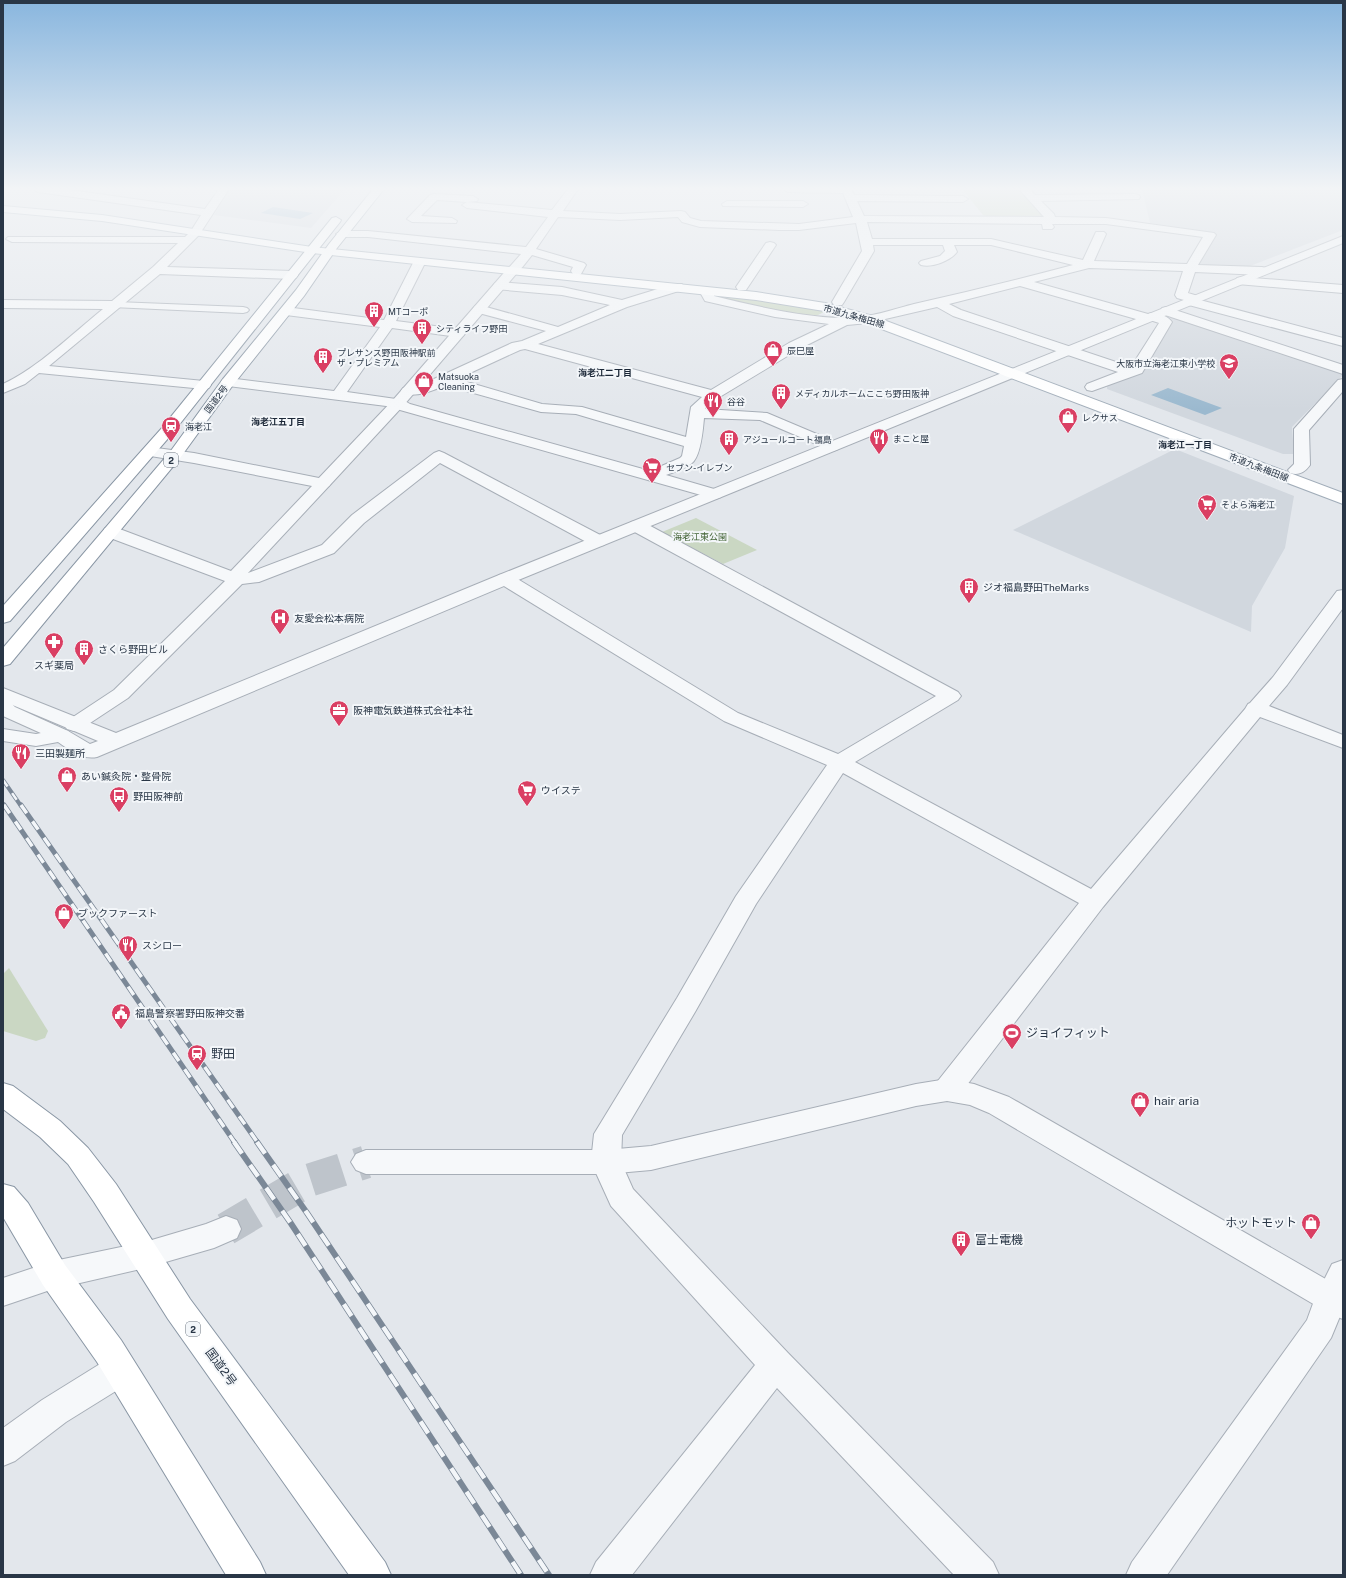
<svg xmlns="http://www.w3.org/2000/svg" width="1346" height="1578" viewBox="0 0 1346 1578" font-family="'Public Sans','Noto Sans JP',sans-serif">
	<rect width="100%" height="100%" fill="#e3e7ec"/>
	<!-- built -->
	<g fill="#d1d7de">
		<polygon points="229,189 345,189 311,228 214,215"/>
		<polygon points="1142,189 1343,189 1343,230 1245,268 1196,267 1215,233 1150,223"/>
		<polygon points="1176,316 1343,373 1343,375 1292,427 1294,454 1283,454 1107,389 1107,386 1140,372 1169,319"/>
		<polygon points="1175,449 1294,496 1285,548 1252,606 1251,632 1013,530"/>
	</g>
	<!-- green -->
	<g fill="#cad7c3">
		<polygon points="962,189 1019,189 1044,215 1041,217 990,217 983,215"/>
		<polygon points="719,295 791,304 824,312 814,317 772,312 714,297"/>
		<polygon points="696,518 757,550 723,564 662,532"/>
		<polygon points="9,968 48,1031 45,1038 36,1041 3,1031 3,974"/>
	</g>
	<!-- water -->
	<g fill="#9bb9cf">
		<polygon points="273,207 313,213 300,219 261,213"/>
		<polygon points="1168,388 1222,408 1205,415 1151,395"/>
	</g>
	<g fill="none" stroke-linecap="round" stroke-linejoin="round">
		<!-- tertiary-tunnel -->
		<polyline stroke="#bec4cb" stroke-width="33" stroke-dasharray="33 16" stroke-linecap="butt" points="226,1229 307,1181 366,1162"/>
		<defs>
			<polygon id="pedestrian" points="116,302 243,307 247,308 249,310 247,312 243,313 112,307 110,305 112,303"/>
			<g id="minor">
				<path d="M33,189H63L205,209L219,189H229L199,235L167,267L292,271L296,272L298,275L296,278L292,279L160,274L49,366L204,381L209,382L211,385L209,388L204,389L39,373L25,384L3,393V384C39,367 72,334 103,309L3,308V300L112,301L153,267L178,243L12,242L6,239L8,237H185L191,231L201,215L38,192Z"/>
				<path d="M568,189H578L563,211L620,214L681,211L685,212L690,218L701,221L799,224L853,217L843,193L788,192L783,189H851L854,195L963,196L968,199L963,202L857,201L864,216L1044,217L1019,189H1030L1035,195L1135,194L1139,195L1140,197L1139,199L1041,201L1054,214L1055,217L1106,218L1214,233L1216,235L1198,265L1262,267L1266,268L1268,271L1266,274L1262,275L1195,272L1188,293L1198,296L1200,300L1343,338V346L1185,304L1184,300L1177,298L1175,295L1183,271L1089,268L1034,282L1148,314C1155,311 1168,316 1172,322L1142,373L1092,391L1087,390L1085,387L1087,384L1118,372L953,316L937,307L868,323L847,325L799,349L718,398L705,409L767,413L838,443L841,446L838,449L833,451L828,449L760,420L704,418C703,429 701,456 692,463C685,469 675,472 666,475L721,491L723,494L721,497L715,499L400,410L394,407L228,386L223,385L221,382L223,379L228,378L334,391L380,327L286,315L282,314L280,311L282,308L286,307L384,320L414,261L416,259H424L426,261L396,321L458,329L463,330L465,333L463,336L458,337L392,328L347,392L403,400L410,404L650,471L680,458L682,456L684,446L576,414L541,412L445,385C433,391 417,397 403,394L401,391L403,388L423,384L512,343L522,341L546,331L475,312L473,309L475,306L479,305L558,327L610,305L562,295L495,289L493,286L495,283L499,282L562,287L622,300L674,284H682L684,287L682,290L627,307L538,344L711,390L789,343L829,324L775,317L705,301L701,294L705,288H713L715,291L714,296C755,306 800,317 843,318C866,319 891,310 914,304C967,292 1020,279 1073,265L991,245H954L957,252C950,261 932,268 921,265L919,263L921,261L940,256L945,251L943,245H873L874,251L844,302L842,305H834L832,302L862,251L856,223L799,230H779L700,227L682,222L678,217L620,220L558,217L536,249L584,263L586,265L581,274H573L571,271L573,267L532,255C525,263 519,275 509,273L507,270L521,254L368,237H342L336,234L342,231H368L526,247L548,217L467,208L462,205L467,202L437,200L421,216L452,218L457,221L456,223L412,222L407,219L430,195L434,194L473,196L478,199L477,201L467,202L552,210ZM867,222L1042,224L1043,229H1052L1054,227L1052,224H1106L1203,237L1187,264L1094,261L1106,234L1104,232H1096L1083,260L991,239H872ZM1020,286L1143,321H1153L1159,323L1131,367L961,310L949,304ZM525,349L702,397L691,407L686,437L582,407L542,404L457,379L520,350Z"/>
				<polygon points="727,201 803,201 808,204 803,207 723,206 722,204"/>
				<polygon points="770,242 774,243 776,245 746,290 738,290 736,287 766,243"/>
				<polygon points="1241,277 1343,285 1343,293 1237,284 1235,281 1237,278"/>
				<polygon points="1166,307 1343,365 1343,374 1162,314 1160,311 1162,308"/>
				<path d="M1343,379V391L1309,430L1310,465C1305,472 1299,476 1290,473L1288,470L1294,464V429L1338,380Z"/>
				<polygon points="149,447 194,453 329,480 331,483 329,486 248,573 322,545 352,515 434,453 439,451 444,453 604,537 607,541 604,545 598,546 592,545 440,463 364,523 334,553 259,582 242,584 128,698 81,729 74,731 67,729 64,725 67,721 114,690 225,581 105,536 103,532 105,528 111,527 117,528 231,571 312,486 194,463 144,455 141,452 144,449"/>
				<polygon points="637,521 643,522 958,692 961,696 958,700 855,762 1091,889 1245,709 1248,704 1250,703 1273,677 1337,591 1343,590 1343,608 1287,685 1269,706 1343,735 1343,748 1260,717 1103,907 957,1098 947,1101 937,1098 933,1090 937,1082 1079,903 843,773 756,904 695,1012 622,1135 621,1162 633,1189 788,1353 993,1562 999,1575 954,1575 777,1388 632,1575 590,1575 596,1562 755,1365 611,1206 591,1162 594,1134 677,998 736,896 827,765 724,721 499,583 496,579 499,575 505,574 511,575 738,713 838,754 936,696 631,530 629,526 631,522"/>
				<polygon points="3,700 10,702 15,707 68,731 71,735 68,739 61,741 54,739 3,716"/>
				<polygon points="1343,1260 1343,1309 1331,1338 1167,1575 1126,1575 1132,1562 1307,1320 1315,1298 1332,1264"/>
				<polygon points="54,1261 65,1265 70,1275 65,1285 3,1306 3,1278"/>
				<polygon points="120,1355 132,1359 137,1370 132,1381 66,1422 15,1461 3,1466 3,1428 42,1400 108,1359"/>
			</g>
			<g id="tertiary">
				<path d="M1343,236V243L511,583L97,757C82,760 70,750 58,742L36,746L3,741V729L36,734L61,729L68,731L90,744L98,741L3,701V688L116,733L499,575Z"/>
				<polygon points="513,266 517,267 519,270 517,273 403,406 329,486 323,488 317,486 315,483 317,480 393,400 509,267"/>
				<polygon points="947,1079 974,1084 1009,1097 1343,1289 1343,1319 1332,1315 989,1113 970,1105 947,1101 916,1106 651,1170 606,1174 366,1174 356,1170 351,1162 356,1154 366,1150 606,1150 651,1146 916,1084"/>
				<polygon points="226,1216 237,1220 241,1229 237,1238 214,1248 145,1268 54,1289 43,1285 38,1275 43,1265 54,1261 145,1242 206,1224"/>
			</g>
			<polygon id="primary" points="3,206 102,215 312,247 756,292 825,303 873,316 1343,493 1343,504 863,322 824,311 756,300 312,253 102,221 3,212"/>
			<g id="trunk">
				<polygon points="373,189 384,189 337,248 304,296 233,385 180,458 10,664 3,666 3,648 170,452 223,379 296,290 329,244"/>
				<polygon points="336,217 341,220 340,222 171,435 10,621 3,623 3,606 161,429 332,218"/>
				<polygon points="3,1083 13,1086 60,1121 88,1148 116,1184 190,1299 385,1562 391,1575 349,1575 168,1319 94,1202 68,1164 40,1137 3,1109"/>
				<polygon points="3,1184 14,1187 28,1203 65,1265 121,1340 260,1562 266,1575 226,1575 97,1362 43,1285 3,1217"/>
			</g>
		</defs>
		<!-- pedestrian casing -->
		<use href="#pedestrian" stroke="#a7aeb7" stroke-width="2"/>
		<!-- minor casing -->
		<use href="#minor" stroke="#a7aeb7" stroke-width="2"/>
		<!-- tertiary casing -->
		<use href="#tertiary" stroke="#a7aeb7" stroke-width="2"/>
		<!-- primary casing -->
		<use href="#primary" stroke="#a1adb9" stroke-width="2"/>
		<!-- trunk casing -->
		<use href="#trunk" stroke="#8996a4" stroke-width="2"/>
		<!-- pedestrian -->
		<use href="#pedestrian" fill="#f6f8fa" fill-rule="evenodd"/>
		<!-- minor -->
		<use href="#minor" fill="#f6f8fa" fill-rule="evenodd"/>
		<!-- tertiary -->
		<use href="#tertiary" fill="#f6f8fa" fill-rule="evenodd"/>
		<!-- primary -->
		<use href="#primary" fill="#fff" fill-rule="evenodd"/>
		<!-- trunk -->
		<use href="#trunk" fill="#fff" fill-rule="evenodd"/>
		<defs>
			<g id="rail-far2">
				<polyline points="3,780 21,806"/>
				<polyline points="3,804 4,806"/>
			</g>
			<g id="rail-far1">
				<polyline points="4,805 235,1143"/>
				<polyline points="21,805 258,1143"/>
			</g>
			<g id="rail">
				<polyline points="234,1142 290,1222 521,1575"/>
				<polyline points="257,1142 307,1213 549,1575"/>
			</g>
		</defs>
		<!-- rail-far2 casing -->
		<use href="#rail-far2" stroke="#7b8897" stroke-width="4"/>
		<!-- rail-far1 casing -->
		<use href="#rail-far1" stroke="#7b8897" stroke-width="5"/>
		<!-- rail casing -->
		<use href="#rail" stroke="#7b8897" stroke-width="6"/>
		<!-- rail-far2 -->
		<use href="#rail-far2" stroke="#f3f6f9" stroke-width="2.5" stroke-dasharray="8" stroke-linecap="butt"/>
		<!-- rail-far1 -->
		<use href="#rail-far1" stroke="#f3f6f9" stroke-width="3.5" stroke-dasharray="10" stroke-linecap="butt"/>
		<!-- rail -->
		<use href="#rail" stroke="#f3f6f9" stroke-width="4.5" stroke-dasharray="14" stroke-linecap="butt"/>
	</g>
	<!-- sky -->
	<linearGradient id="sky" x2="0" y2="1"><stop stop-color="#89b6de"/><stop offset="0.46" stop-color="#f2f4f6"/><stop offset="1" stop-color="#f2f4f6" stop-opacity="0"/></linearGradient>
	<rect width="1346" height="410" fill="url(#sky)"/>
	<!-- icons -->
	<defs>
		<symbol id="building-pin" viewBox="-11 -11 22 30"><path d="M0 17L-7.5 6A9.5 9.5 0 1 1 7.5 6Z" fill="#da3f63" stroke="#f3f6f9"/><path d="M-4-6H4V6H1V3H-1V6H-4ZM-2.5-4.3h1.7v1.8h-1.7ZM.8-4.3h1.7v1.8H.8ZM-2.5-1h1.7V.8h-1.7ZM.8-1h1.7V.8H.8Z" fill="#fff"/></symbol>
		<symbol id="shop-pin" viewBox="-11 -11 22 30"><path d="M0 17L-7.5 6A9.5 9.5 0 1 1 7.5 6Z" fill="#da3f63" stroke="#f3f6f9"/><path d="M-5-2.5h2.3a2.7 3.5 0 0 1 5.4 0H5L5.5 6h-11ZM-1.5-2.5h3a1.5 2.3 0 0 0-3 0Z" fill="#fff"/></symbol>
		<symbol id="school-pin" viewBox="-11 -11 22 30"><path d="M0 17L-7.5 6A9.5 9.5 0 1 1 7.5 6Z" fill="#da3f63" stroke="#f3f6f9"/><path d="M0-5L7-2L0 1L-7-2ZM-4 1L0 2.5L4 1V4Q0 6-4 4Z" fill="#fff"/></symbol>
		<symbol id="restaurant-pin" viewBox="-11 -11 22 30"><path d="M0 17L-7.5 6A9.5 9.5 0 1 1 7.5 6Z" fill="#da3f63" stroke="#f3f6f9"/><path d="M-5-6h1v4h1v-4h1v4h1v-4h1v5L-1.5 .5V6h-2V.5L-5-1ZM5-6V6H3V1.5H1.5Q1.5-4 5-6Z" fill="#fff"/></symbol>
		<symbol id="station-pin" viewBox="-11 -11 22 30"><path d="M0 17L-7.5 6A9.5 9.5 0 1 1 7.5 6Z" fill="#da3f63" stroke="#f3f6f9"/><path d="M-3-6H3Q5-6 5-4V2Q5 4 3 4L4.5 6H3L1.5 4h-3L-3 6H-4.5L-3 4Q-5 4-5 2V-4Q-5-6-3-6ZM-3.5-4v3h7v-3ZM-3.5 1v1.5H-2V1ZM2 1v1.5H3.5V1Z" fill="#fff"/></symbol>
		<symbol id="supermarket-pin" viewBox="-11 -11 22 30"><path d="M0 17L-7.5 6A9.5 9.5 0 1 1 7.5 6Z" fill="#da3f63" stroke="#f3f6f9"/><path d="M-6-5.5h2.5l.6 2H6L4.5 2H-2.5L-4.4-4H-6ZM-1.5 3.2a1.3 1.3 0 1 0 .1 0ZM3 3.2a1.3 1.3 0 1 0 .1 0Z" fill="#fff"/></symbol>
		<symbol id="hospital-pin" viewBox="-11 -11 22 30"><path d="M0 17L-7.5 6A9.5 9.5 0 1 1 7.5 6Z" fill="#da3f63" stroke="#f3f6f9"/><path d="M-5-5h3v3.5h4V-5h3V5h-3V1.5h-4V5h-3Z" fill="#fff"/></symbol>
		<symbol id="pharmacy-pin" viewBox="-11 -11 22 30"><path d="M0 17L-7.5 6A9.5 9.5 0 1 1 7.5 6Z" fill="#da3f63" stroke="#f3f6f9"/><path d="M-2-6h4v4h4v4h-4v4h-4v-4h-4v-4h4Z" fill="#fff"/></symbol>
		<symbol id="office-pin" viewBox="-11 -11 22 30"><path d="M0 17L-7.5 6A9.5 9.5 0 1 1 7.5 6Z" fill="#da3f63" stroke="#f3f6f9"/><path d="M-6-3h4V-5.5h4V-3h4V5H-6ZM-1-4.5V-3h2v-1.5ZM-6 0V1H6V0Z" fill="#fff"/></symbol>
		<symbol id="bus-pin" viewBox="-11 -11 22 30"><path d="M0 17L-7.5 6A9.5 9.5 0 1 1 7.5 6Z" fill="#da3f63" stroke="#f3f6f9"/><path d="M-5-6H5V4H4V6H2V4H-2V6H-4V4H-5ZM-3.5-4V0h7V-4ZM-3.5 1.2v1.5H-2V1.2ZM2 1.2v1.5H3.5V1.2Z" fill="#fff"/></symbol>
		<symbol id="civic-pin" viewBox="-11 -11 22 30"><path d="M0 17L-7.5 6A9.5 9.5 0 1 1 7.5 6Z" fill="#da3f63" stroke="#f3f6f9"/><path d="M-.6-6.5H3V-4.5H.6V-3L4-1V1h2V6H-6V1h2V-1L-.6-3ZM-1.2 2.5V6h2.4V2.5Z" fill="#fff"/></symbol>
		<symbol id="stadium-pin" viewBox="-11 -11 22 30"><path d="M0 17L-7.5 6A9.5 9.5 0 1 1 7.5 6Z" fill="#da3f63" stroke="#f3f6f9"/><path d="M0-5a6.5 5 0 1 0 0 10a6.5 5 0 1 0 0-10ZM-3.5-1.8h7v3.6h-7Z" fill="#fff"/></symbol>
	</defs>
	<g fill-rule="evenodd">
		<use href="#building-pin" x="363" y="300" width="22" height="30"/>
		<use href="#building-pin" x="411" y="317" width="22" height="30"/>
		<use href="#shop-pin" x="762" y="339" width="22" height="30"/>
		<use href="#building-pin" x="312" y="346" width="22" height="30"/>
		<use href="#school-pin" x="1218" y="352" width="22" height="30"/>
		<use href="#shop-pin" x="413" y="370" width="22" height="30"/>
		<use href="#building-pin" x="770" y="382" width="22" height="30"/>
		<use href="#restaurant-pin" x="702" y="390" width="22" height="30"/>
		<use href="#shop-pin" x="1057" y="406" width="22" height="30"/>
		<use href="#station-pin" x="160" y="415" width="22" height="30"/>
		<use href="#restaurant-pin" x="868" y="427" width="22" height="30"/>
		<use href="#building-pin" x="718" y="428" width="22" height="30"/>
		<use href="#supermarket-pin" x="641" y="456" width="22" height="30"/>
		<use href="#supermarket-pin" x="1196" y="493" width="22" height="30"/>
		<use href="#building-pin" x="958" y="576" width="22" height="30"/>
		<use href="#hospital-pin" x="269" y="607" width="22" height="30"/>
		<use href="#pharmacy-pin" x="43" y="631" width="22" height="30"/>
		<use href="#building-pin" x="73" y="638" width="22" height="30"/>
		<use href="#office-pin" x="328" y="699" width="22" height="30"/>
		<use href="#restaurant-pin" x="10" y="742" width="22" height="30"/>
		<use href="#shop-pin" x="56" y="765" width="22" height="30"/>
		<use href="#supermarket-pin" x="516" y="779" width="22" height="30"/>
		<use href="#bus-pin" x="108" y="785" width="22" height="30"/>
		<use href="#shop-pin" x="53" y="902" width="22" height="30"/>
		<use href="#restaurant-pin" x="117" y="934" width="22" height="30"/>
		<use href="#civic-pin" x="110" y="1002" width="22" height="30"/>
		<use href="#stadium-pin" x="1001" y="1022" width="22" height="30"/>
		<use href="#station-pin" x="186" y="1043" width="22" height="30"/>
		<use href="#shop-pin" x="1129" y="1090" width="22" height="30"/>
		<use href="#shop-pin" x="1300" y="1212" width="22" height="30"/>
		<use href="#building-pin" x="950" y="1229" width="22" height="30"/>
	</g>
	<g text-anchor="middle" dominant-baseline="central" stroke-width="4" stroke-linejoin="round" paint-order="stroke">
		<!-- far-poi labels -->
		<g font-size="9" fill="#293646" stroke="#f3f6f9" text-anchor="start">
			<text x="388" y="311">MTコーポ</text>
			<text x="436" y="328">シティライフ野田</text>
			<text x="787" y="350">辰巳屋</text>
			<text x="337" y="352">プレサンス野田阪神駅前<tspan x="337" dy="10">ザ・プレミアム</tspan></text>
			<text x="1215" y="363" text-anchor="end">大阪市立海老江東小学校</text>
			<text x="438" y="376">Matsuoka<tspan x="438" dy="10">Cleaning</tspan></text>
			<text x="795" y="393">メディカルホームここち野田阪神</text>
			<text x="727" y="401">谷谷</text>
			<text x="1082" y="417">レクサス</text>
			<text x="185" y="426">海老江</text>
			<text x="893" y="438">まこと屋</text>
			<text x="743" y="439">アジュールコート福島</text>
			<text x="666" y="467">セブン-イレブン</text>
			<text x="1221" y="504">そよら海老江</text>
		</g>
		<!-- far-street labels -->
		<g font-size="9" fill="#293646" stroke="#f3f6f9">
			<text transform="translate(854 316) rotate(16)">市道九条梅田線</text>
			<text transform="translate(216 399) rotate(-53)">国道2号</text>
			<text transform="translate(1259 467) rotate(21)">市道九条梅田線</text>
		</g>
		<!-- far-neighbourhood labels -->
		<g font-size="9" font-weight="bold" fill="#1b2737" stroke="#f3f6f9">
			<text x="605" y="372">海老江二丁目</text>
			<text x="278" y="421">海老江五丁目</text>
			<text x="1185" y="444">海老江一丁目</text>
		</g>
		<!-- shield labels -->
		<g fill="#f3f6f9" stroke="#66707c" stroke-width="1">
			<rect x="164" y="453" width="14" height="14" rx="3"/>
			<rect x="186" y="1322" width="14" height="14" rx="3"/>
		</g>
		<g font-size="9" font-weight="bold" fill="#293646">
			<text x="171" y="460">2</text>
			<text x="193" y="1329">2</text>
		</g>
		<!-- far-park labels -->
		<g font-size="9" fill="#426335" stroke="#f3f6f9">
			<text x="700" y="536">海老江東公園</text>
		</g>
		<!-- poi labels -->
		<g font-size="10" fill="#293646" stroke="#f3f6f9" text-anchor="start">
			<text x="983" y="587">ジオ福島野田TheMarks</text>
			<text x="294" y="618">友愛会松本病院</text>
			<text x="98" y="649">さくら野田ビル</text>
			<text x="54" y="665" text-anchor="middle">スギ薬局</text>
			<text x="353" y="710">阪神電気鉄道株式会社本社</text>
			<text x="35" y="753">三田製麺所</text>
			<text x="81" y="776">あい鍼灸院・整骨院</text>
			<text x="541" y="790">ウイステ</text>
			<text x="133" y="796">野田阪神前</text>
			<text x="78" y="913">ブックファースト</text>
			<text x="142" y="945">スシロー</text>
			<text x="135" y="1013">福島警察署野田阪神交番</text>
		</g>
		<!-- near-poi labels -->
		<g font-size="12" fill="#293646" stroke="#f3f6f9" text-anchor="start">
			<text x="1026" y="1033">ジョイフィット</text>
			<text x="211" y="1054">野田</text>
			<text x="1154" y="1101">hair aria</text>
			<text x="1297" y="1223" text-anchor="end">ホットモット</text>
			<text x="975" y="1240">富士電機</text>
		</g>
		<!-- near-street labels -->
		<g font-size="12" fill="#293646" stroke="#f3f6f9">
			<text transform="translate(221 1367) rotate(54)">国道2号</text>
		</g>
	</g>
	<!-- border -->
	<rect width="1346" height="1578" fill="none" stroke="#293646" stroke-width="8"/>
</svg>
